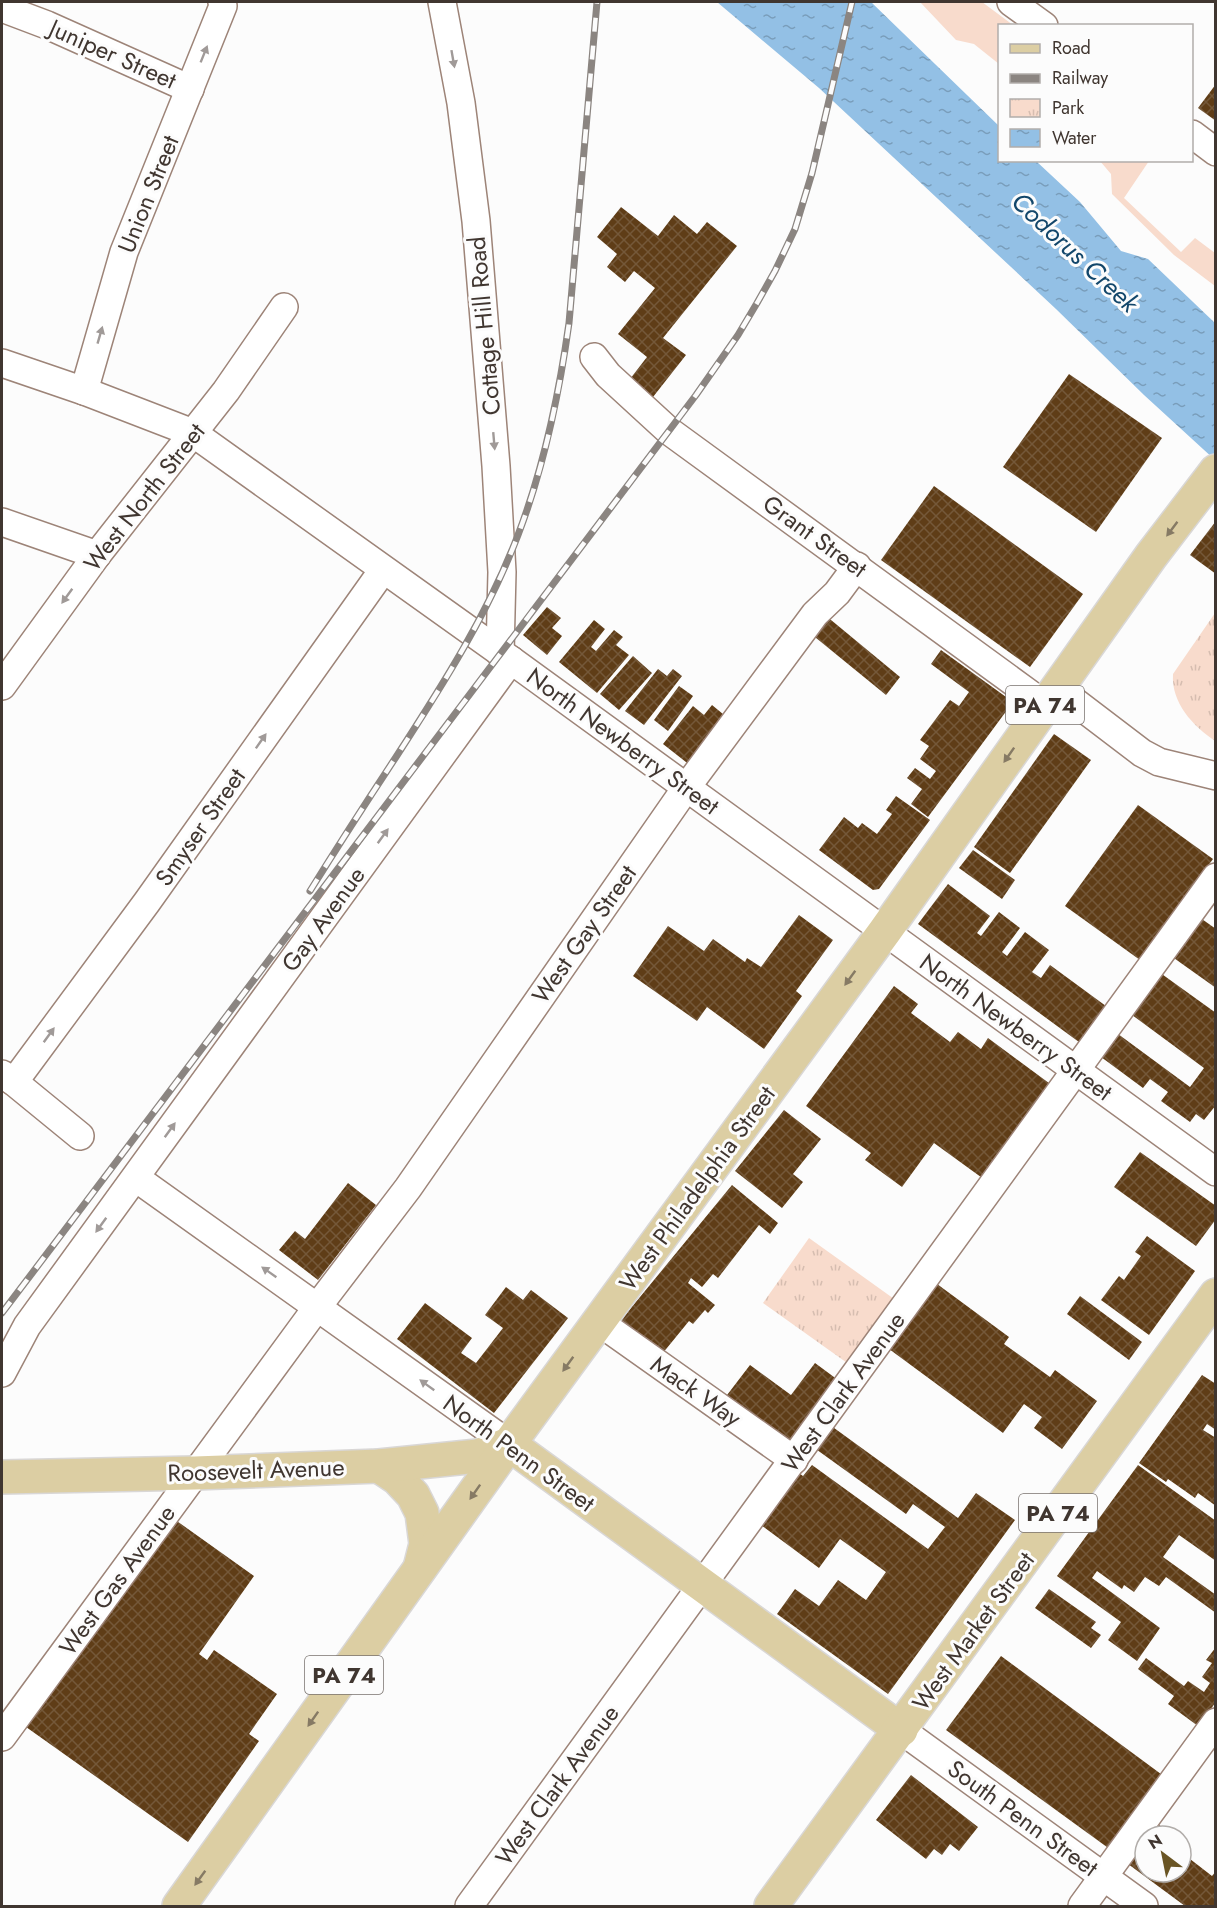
<svg xmlns="http://www.w3.org/2000/svg" width="1217" height="1908" viewBox="0 0 1217 1908" font-family="Jost,sans-serif">
	<defs>
		<pattern id="park-tufts" width="24" height="20" patternUnits="userSpaceOnUse" patternTransform="scale(1.5)"><rect width="24" height="20" fill="#f8dbcc"/><path d="M3 7l-1-3M5 7V3M7 7l1-3M15 17l-1-3M17 17v-4M19 17l1-3" fill="none" stroke="#d6bdb0"/></pattern>
		<pattern id="water-ripples" width="26" height="14" patternUnits="userSpaceOnUse" patternTransform="scale(1.5)"><rect width="26" height="14" fill="#93c0e5"/><path d="M2 4q2-2 4 0t4 0M15 11q2-2 4 0t4 0" fill="none" stroke="#799dba"/></pattern>
		<pattern id="building-cross-hatch" width="8" height="8" patternUnits="userSpaceOnUse" patternTransform="scale(1.5)"><rect width="8" height="8" fill="#5f3d17"/><path d="M0 0l8 8M0 8l8-8" fill="none" stroke="#745839"/></pattern>
	</defs>
	<rect width="100%" height="100%" fill="#fcfcfc"/>
	<!-- green -->
	<g fill="#f8dbcc">
		<polygon points="920,2 982,2 1013,25 1000,26 999,64 974,44 956,40"/>
		<polygon points="1100,161 1149,161 1124,198 1181,252 1195,238 1215,253 1215,286 1174,255 1112,194 1111,174"/>
	</g>
	<!-- park -->
	<g fill="url(#park-tufts)">
		<path d="M1215,613V741C1193,726 1171,703 1173,674Z"/>
		<polygon points="809,1238 897,1301 850,1365 763,1303"/>
	</g>
	<!-- water -->
	<polygon fill="url(#water-ripples)" points="717,2 871,2 999,126 1000,160 1036,161 1080,202 1121,251 1148,259 1215,323 1215,460 1144,395 1056,309 819,88"/>
	<!-- building -->
	<g fill="url(#building-cross-hatch)">
		<polygon points="1216,84 1216,121 1198,108"/>
		<polygon points="621,207 658,236 674,215 697,234 707,222 737,246 663,338 686,355 653,397 630,379 647,357 618,334 655,288 634,271 625,282 607,267 617,254 597,237"/>
		<polygon points="1069,374 1162,438 1096,532 1003,467"/>
		<polygon points="934,486 1083,594 1030,667 881,560"/>
		<polygon points="1216,521 1216,574 1190,555"/>
		<polygon points="547,607 561,618 552,628 562,636 547,655 523,635"/>
		<polygon points="825,615 900,677 886,695 810,633"/>
		<polygon points="594,620 605,629 591,647 596,651 614,630 623,637 616,645 629,655 597,693 559,662"/>
		<polygon points="941,650 1013,702 928,817 911,804 922,789 907,778 915,768 930,779 936,771 920,759 929,746 920,740 950,700 959,706 969,692 931,664"/>
		<polygon points="633,656 652,673 619,710 600,694"/>
		<polygon points="658,669 667,676 673,669 682,676 644,725 625,711"/>
		<polygon points="679,686 693,696 668,731 654,720"/>
		<polygon points="712,705 729,719 691,766 663,744 693,706 704,715"/>
		<polygon points="1054,734 1091,760 1010,873 974,847"/>
		<polygon points="896,796 930,820 879,889 873,890 819,850 844,817 858,828 862,823 877,834 892,814 886,810"/>
		<polygon points="1138,805 1213,859 1140,960 1065,906"/>
		<polygon points="973,850 1015,880 1002,899 959,868"/>
		<polygon points="948,884 990,916 977,933 981,936 999,912 1020,928 1002,952 1007,956 1025,932 1049,950 1032,972 1041,978 1050,965 1110,1009 1083,1045 918,924"/>
		<polygon points="799,915 833,940 796,991 802,996 764,1049 707,1007 697,1021 633,976 668,926 704,951 713,939 745,962 747,958 761,967"/>
		<polygon points="1199,917 1216,929 1216,988 1171,956"/>
		<polygon points="1159,972 1216,1013 1216,1105 1204,1120 1196,1114 1190,1122 1161,1101 1168,1092 1150,1079 1143,1088 1097,1054 1114,1031 1190,1087 1204,1068 1128,1012"/>
		<polygon points="894,986 918,1004 911,1013 950,1042 958,1032 981,1049 988,1038 1053,1086 985,1180 934,1143 902,1187 865,1160 871,1153 806,1106"/>
		<polygon points="784,1110 821,1139 793,1174 803,1182 782,1208 735,1171"/>
		<polygon points="1140,1152 1216,1206 1216,1219 1196,1246 1114,1187"/>
		<polygon points="348,1183 376,1205 318,1280 279,1250 295,1231 305,1239"/>
		<polygon points="732,1185 778,1223 770,1234 759,1225 718,1278 713,1274 702,1287 691,1278 688,1283 715,1305 708,1313 705,1310 693,1324 689,1321 658,1359 617,1325"/>
		<polygon points="1147,1236 1195,1271 1149,1335 1101,1300 1119,1276 1124,1280 1141,1256 1135,1252"/>
		<polygon points="933,1281 1009,1337 1004,1344 1050,1377 1055,1370 1097,1401 1062,1449 1034,1428 1042,1417 1024,1404 1003,1433 885,1346"/>
		<polygon points="506,1287 523,1300 531,1290 568,1318 494,1413 397,1339 425,1303 472,1338 461,1353 476,1363 503,1328 485,1315"/>
		<polygon points="1080,1296 1142,1342 1129,1360 1067,1314"/>
		<polygon points="815,1363 838,1380 788,1447 724,1399 750,1365 791,1395"/>
		<polygon points="1202,1375 1216,1384 1216,1430 1207,1424 1203,1430 1216,1438 1216,1506 1198,1493 1195,1498 1168,1479 1166,1482 1139,1463"/>
		<polygon points="830,1425 958,1518 976,1493 1015,1520 888,1694 777,1614 795,1589 819,1606 838,1580 866,1600 886,1572 840,1539 819,1568 761,1525 799,1473 803,1476 812,1465 928,1549 945,1527 913,1504 906,1514 813,1447"/>
		<polygon points="1138,1465 1216,1521 1216,1561 1179,1535 1163,1557 1216,1595 1216,1613 1166,1577 1159,1586 1145,1577 1134,1592 1124,1585 1122,1589 1097,1571 1092,1578 1160,1628 1137,1661 1108,1640 1121,1622 1057,1576"/>
		<polygon points="167,1514 254,1576 199,1654 207,1660 214,1650 277,1694 249,1734 259,1741 188,1842 19,1722"/>
		<polygon points="1049,1589 1096,1622 1091,1628 1101,1635 1091,1648 1035,1608"/>
		<polygon points="1216,1647 1216,1702 1198,1726 1168,1704 1174,1696 1138,1669 1146,1658 1184,1686 1188,1681 1204,1692 1210,1683 1202,1677 1212,1663 1206,1660"/>
		<polygon points="1001,1656 1165,1777 1111,1850 946,1730"/>
		<polygon points="911,1775 978,1827 959,1851 950,1844 942,1855 934,1849 926,1859 876,1820"/>
		<polygon points="1154,1821 1167,1831 1164,1836 1145,1836 1145,1872 1181,1872 1181,1852 1212,1876 1216,1871 1216,1906 1185,1906 1124,1861"/>
	</g>
	<g fill="none" stroke-linecap="round" stroke-linejoin="round">
		<defs>
			<g id="minor">
				<polyline points="442,2 461,103 476,221 496,466 502,572 500,653"/>
				<polyline points="1011,2 1044,26"/>
				<polyline points="2,8 47,25 190,89"/>
				<polyline points="1192,134 1216,152"/>
				<polyline points="594,357 608,375 669,431 1045,705"/>
				<polyline points="2,363 84,391 193,433 511,660 1216,1172"/>
				<polyline points="84,391 124,252 223,6 222,2"/>
				<polyline points="2,522 97,555"/>
				<polyline points="2,686 97,555 226,391 284,307"/>
				<polyline points="1058,689 1142,753 1159,762 1216,776"/>
				<polyline points="2,1074 14,1082 80,1136"/>
				<polyline points="14,1082 147,902 383,570"/>
				<polyline points="136,1178 509,1444"/>
				<polyline points="599,1322 794,1460"/>
				<polyline points="2,1373 27,1326 511,660"/>
				<polyline points="901,1730 1144,1906"/>
				<polyline points="2,1737 318,1306 408,1188 686,788 815,614 837,593 857,566"/>
				<polyline points="469,1906 1216,877"/>
				<polyline points="1082,1906 1216,1722"/>
			</g>
			<g id="major">
				<polyline points="509,1444 901,1730"/>
				<polyline points="379,1466 397,1478 413,1495 422,1513 426,1544 420,1568"/>
				<polyline points="2,1477 195,1473 379,1466 478,1456 509,1444"/>
				<polyline points="179,1906 509,1444 885,931 1151,556 1216,471"/>
				<polyline points="771,1906 1216,1295"/>
			</g>
		</defs>
		<!-- minor casing -->
		<use href="#minor" stroke="#9d8478" stroke-width="30"/>
		<!-- major casing -->
		<use href="#major" stroke="#d9d7d6" stroke-width="36"/>
		<!-- minor -->
		<use href="#minor" stroke="#fff" stroke-width="27"/>
		<!-- major -->
		<use href="#major" stroke="#dccea3" stroke-width="33"/>
		<defs>
			<g id="rail">
				<path d="M310,891C338,846 367,801 396,757C442,686 488,614 518,535C544,467 559,395 569,323L597,2"/>
				<polyline points="2,1313 696,395 738,335 757,303 775,271 795,229 812,173 852,2"/>
			</g>
		</defs>
		<!-- rail casing -->
		<use href="#rail" stroke="#8b8581" stroke-width="7"/>
		<!-- rail -->
		<use href="#rail" stroke="#fcfcfc" stroke-width="4.5" stroke-dasharray="14" stroke-linecap="butt"/>
	</g>
	<!-- one-way arrows -->
	<defs><path id="oneway-solid" d="M-6-.8H1V-3.2L6.5 0L1 3.2V.8H-6Z" transform="scale(1.5)"/></defs>
	<g fill="#a09a98">
		<use href="#oneway-solid" transform="translate(204 54) rotate(-68)"/>
		<use href="#oneway-solid" transform="translate(453 59) rotate(80)"/>
		<use href="#oneway-solid" transform="translate(100 335) rotate(-74)"/>
		<use href="#oneway-solid" transform="translate(494 441) rotate(85)"/>
		<use href="#oneway-solid" transform="translate(67 596) rotate(126)"/>
		<use href="#oneway-solid" transform="translate(261 741) rotate(-55)"/>
		<use href="#oneway-solid" transform="translate(383 836) rotate(-54)"/>
		<use href="#oneway-solid" transform="translate(49 1035) rotate(-54)"/>
		<use href="#oneway-solid" transform="translate(170 1130) rotate(-54)"/>
		<use href="#oneway-solid" transform="translate(101 1225) rotate(126)"/>
		<use href="#oneway-solid" transform="translate(269 1272) rotate(-145)"/>
		<use href="#oneway-solid" transform="translate(427 1385) rotate(-144)"/>
	</g>
	<g fill="#867a64">
		<use href="#oneway-solid" transform="translate(1172 529) rotate(127)"/>
		<use href="#oneway-solid" transform="translate(1009 755) rotate(125)"/>
		<use href="#oneway-solid" transform="translate(850 978) rotate(126)"/>
		<use href="#oneway-solid" transform="translate(568 1364) rotate(126)"/>
		<use href="#oneway-solid" transform="translate(475 1492) rotate(125)"/>
		<use href="#oneway-solid" transform="translate(313 1719) rotate(125)"/>
		<use href="#oneway-solid" transform="translate(200 1878) rotate(126)"/>
	</g>
	<g text-anchor="middle" dominant-baseline="central" stroke-width="6" stroke-linejoin="round" paint-order="stroke">
		<!-- shield labels -->
		<g fill="#fcfcfc" stroke="#78716d" stroke-width="1.5">
			<rect x="1006" y="686" width="78" height="38" rx="4.5"/>
			<rect x="1019" y="1494" width="78" height="38" rx="4.5"/>
			<rect x="305" y="1656" width="78" height="38" rx="4.5"/>
		</g>
		<g font-size="22" font-weight="bold" fill="#403630">
			<text x="1045" y="705">PA 74</text>
			<text x="1058" y="1513">PA 74</text>
			<text x="344" y="1675">PA 74</text>
		</g>
		<!-- street labels -->
		<g font-size="24" fill="#403630" stroke="#fcfcfc">
			<text transform="translate(113 54) rotate(24)">Juniper Street</text>
			<text transform="translate(148 194) rotate(-68)">Union Street</text>
			<text transform="translate(484 326) rotate(-95)">Cottage Hill Road</text>
			<text transform="translate(144 497) rotate(-52)">West North Street</text>
			<text transform="translate(815 536) rotate(36)">Grant Street</text>
			<text transform="translate(623 741) rotate(36)">North Newberry Street</text>
			<text transform="translate(200 827) rotate(-55)">Smyser Street</text>
			<text transform="translate(323 919) rotate(-54)">Gay Avenue</text>
			<text transform="translate(584 934) rotate(-55)">West Gay Street</text>
			<text transform="translate(1016 1027) rotate(36)">North Newberry Street</text>
			<text transform="translate(697 1188) rotate(-54)">West Philadelphia Street</text>
			<text transform="translate(696 1391) rotate(35)">Mack Way</text>
			<text transform="translate(843 1392) rotate(-54)">West Clark Avenue</text>
			<text transform="translate(519 1453) rotate(36)">North Penn Street</text>
			<text transform="translate(256 1470) rotate(-2)">Roosevelt Avenue</text>
			<text transform="translate(117 1580) rotate(-54)">West Gas Avenue</text>
			<text transform="translate(973 1631) rotate(-54)">West Market Street</text>
			<text transform="translate(557 1785) rotate(-54)">West Clark Avenue</text>
			<text transform="translate(1023 1818) rotate(36)">South Penn Street</text>
		</g>
		<!-- water labels -->
		<g font-size="26" font-style="italic" fill="#13476b" stroke="#fcfcfc">
			<text transform="translate(1075 252) rotate(43)">Codorus Creek</text>
		</g>
	</g>
	<!-- border -->
	<rect width="1217" height="1908" fill="none" stroke="#403630" stroke-width="6"/>
	<!-- legend -->
	<rect x="998" y="24" width="195" height="138" fill="#fcfcfc" stroke="#b1adaa" stroke-width="1.5"/>
	<rect x="1010" y="44" width="30" height="9" fill="#dccea3" stroke="#b1adaa" stroke-width="1.5"/>
	<text x="1052" y="54" font-size="18" fill="#403630">Road</text>
	<rect x="1010" y="74" width="30" height="9" fill="#8b8581" stroke="#b1adaa" stroke-width="1.5"/>
	<text x="1052" y="84" font-size="18" fill="#403630">Railway</text>
	<rect x="1010" y="99" width="30" height="18" fill="url(#park-tufts)" stroke="#b1adaa" stroke-width="1.5"/>
	<text x="1052" y="114" font-size="18" fill="#403630">Park</text>
	<rect x="1010" y="129" width="30" height="18" fill="url(#water-ripples)" stroke="#b1adaa" stroke-width="1.5"/>
	<text x="1052" y="144" font-size="18" fill="#403630">Water</text>
	<!-- north arrow -->
	<g transform="translate(1163 1854) rotate(328)"><circle r="28" fill="#fcfcfc" stroke="#b1adaa" stroke-width="1.5"/>
	<path d="M0-4.5L10 22L0 15L-10 22Z" fill="#6a5524"/>
	<text y="-9" font-size="16" font-weight="bold" text-anchor="middle" fill="#403630">N</text>
	</g>
</svg>
